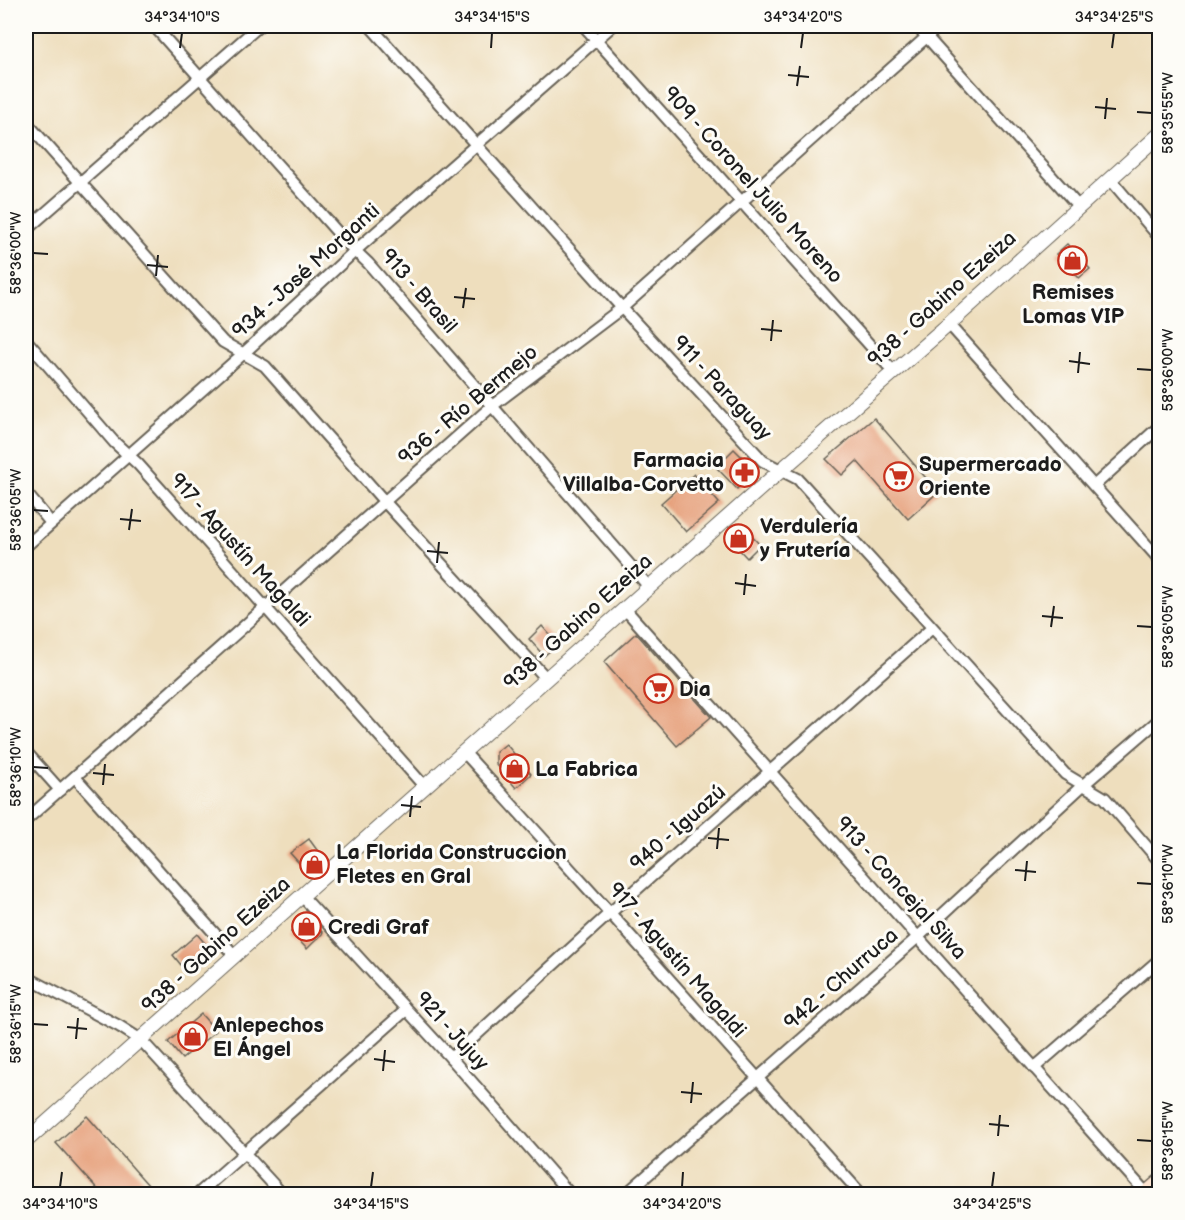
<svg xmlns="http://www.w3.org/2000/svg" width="1185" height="1220" viewBox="0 0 1185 1220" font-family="'Balsamiq Sans',sans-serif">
	<rect width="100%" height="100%" fill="#fdfcf7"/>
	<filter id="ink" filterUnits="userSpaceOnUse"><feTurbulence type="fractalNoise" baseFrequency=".0167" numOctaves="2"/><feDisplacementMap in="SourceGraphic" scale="12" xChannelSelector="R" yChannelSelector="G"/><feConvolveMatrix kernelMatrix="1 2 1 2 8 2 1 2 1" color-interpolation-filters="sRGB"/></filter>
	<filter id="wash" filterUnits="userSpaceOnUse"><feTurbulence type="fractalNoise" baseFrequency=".008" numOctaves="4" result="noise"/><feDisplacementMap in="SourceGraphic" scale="24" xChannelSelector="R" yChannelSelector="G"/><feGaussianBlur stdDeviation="1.35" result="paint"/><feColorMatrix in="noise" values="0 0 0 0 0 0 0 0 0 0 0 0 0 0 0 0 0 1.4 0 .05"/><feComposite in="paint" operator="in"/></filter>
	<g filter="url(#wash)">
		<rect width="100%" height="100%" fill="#eedebd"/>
		<g id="blocks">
			<!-- building -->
			<g fill="#e6a07c">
				<polygon points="1067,244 1090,269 1079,278 1056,254"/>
				<polygon points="874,418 938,492 908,519 857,461 842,475 826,459"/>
				<polygon points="734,449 751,466 749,477 737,489 716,467"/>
				<polygon points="694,474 719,503 686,532 661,503"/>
				<polygon points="747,531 760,545 747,558 733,543"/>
				<polygon points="542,626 558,644 544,656 529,639"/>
				<polygon points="636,633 711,717 677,746 604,662"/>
				<polygon points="506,744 531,774 516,788 496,764 496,752"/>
				<polygon points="309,839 325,861 308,873 290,853"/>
				<polygon points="302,922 313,922 323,933 307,949 291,932"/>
				<polygon points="197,934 214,954 189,975 173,955"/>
				<polygon points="201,1014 216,1031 182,1059 168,1042"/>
				<polygon points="87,1116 156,1194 102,1194 56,1143"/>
			</g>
		</g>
	</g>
	<g filter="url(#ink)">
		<use href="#blocks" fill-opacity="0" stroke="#666054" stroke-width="1.5"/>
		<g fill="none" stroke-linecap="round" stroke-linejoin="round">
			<defs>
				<g id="minor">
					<polyline points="154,26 347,243 368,263 649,587"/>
					<polyline points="370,26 622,308 763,461 798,479 1065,774 1105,798 1160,862"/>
					<polyline points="584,26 893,371"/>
					<polyline points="917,26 1078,206"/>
					<polyline points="26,122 223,342 265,366 384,501 546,678"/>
					<polyline points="1110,179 1160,238"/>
					<polyline points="26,230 259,26"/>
					<polyline points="949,324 1160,560"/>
					<polyline points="26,340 114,442 138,464 424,786"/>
					<polyline points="1095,485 1160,426"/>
					<polyline points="26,493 51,523"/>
					<polyline points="26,546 244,353 356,250 612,26"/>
					<polyline points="625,609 1147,1194"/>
					<polyline points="26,752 60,790"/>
					<polyline points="464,752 610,913 861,1194"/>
					<polyline points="75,777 234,955"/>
					<polyline points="26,820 492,406 622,308 939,26"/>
					<polyline points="302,896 451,1058 570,1194"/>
					<polyline points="26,977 119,1026 141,1040 282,1194"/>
					<polyline points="451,1058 610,913 932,628"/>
					<polyline points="1034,1068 1160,959"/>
					<polyline points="198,1194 406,1010"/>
					<polyline points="626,1194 918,937 1082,786 1160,719"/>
				</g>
				<polyline id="tertiary" points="26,1141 763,486 949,324 1160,134"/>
				<polyline id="secondary" points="1146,1194 1160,1182"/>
			</defs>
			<!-- minor casing -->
			<use href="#minor" stroke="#666054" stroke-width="14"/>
			<!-- tertiary casing -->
			<use href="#tertiary" stroke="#666054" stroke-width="16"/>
			<!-- secondary casing -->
			<use href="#secondary" stroke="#666054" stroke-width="18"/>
			<!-- minor -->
			<use href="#minor" stroke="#fff" stroke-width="10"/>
			<!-- tertiary -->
			<use href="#tertiary" stroke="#fff" stroke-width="14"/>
			<!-- secondary -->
			<use href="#secondary" stroke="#fde4d0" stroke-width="15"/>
		</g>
	</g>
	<!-- ticks -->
	<path fill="none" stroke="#1c1c1c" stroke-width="2" d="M180,48L182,33M491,48L492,33M801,48L803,33M1112,48L1114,33M788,75L809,77M797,86L800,66M1095,107L1116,109M1137,112L1152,113M1105,119L1107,98M33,253L48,254M147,265L168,267M156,276L158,255M454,297L475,299M463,308L466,288M761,329L782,331M771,341L773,320M1069,361L1090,364M1137,369L1152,370M1078,373L1080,352M33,510L48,511M120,519L141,521M129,530L132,509M427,551L448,553M437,563L439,542M735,583L756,586M744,595L746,574M1042,616L1063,618M1137,626L1152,627M1051,627L1054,606M33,767L48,768M93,773L114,775M103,785L105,764M401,805L421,807M410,817L412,796M708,838L729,840M717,849L719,828M1015,870L1036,872M1025,881L1027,861M1137,883L1152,884M33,1024L48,1025M67,1027L87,1029M76,1039L78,1018M374,1059L395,1062M383,1071L385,1050M681,1092L702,1094M691,1103L693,1082M989,1124L1009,1126M998,1136L1000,1115M1137,1140L1152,1141M60,1187L62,1172M371,1187L373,1172M682,1187L683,1172M992,1187L994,1172"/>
	<!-- icons -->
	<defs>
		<symbol id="shop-ring" viewBox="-11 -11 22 22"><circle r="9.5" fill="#fdfcf7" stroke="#c8321e" stroke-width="1.5"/><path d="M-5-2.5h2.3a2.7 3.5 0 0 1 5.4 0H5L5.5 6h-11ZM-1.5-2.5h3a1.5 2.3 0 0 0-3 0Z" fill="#c8321e"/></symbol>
		<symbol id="pharmacy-ring" viewBox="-11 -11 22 22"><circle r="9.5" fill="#fdfcf7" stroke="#c8321e" stroke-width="1.5"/><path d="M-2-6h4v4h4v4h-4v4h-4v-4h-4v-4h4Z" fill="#c8321e"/></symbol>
		<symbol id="supermarket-ring" viewBox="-11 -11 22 22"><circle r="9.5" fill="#fdfcf7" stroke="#c8321e" stroke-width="1.5"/><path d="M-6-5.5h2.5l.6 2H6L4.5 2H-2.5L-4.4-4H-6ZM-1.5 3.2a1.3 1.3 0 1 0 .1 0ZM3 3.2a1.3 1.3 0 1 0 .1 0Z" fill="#c8321e"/></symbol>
	</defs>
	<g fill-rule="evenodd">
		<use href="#shop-ring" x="1056" y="244" width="33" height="33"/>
		<use href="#pharmacy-ring" x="728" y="456" width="33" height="33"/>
		<use href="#supermarket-ring" x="882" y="460" width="33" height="33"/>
		<use href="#shop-ring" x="722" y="522" width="33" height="33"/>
		<use href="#supermarket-ring" x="642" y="672" width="33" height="33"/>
		<use href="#shop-ring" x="498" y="752" width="33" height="33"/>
		<use href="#shop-ring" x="298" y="848" width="33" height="33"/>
		<use href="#shop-ring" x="290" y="910" width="33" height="33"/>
		<use href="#shop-ring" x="176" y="1020" width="33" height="33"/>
	</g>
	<g text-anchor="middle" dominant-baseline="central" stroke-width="6" stroke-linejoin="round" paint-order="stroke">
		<!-- street labels -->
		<g font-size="21" fill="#1c1c1c" stroke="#fdfcf7">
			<text transform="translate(753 185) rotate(48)">909 - Coronel Julio Moreno</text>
			<text transform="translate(306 271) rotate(-42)">934 - José Morganti</text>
			<text transform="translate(419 291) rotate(49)">913 - Brasil</text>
			<text transform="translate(942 299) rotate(-42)">938 - Gabino Ezeiza</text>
			<text transform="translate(722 388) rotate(47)">911 - Paraguay</text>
			<text transform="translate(468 405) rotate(-40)">936 - Río Bermejo</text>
			<text transform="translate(240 550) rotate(48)">917 - Agustín Magaldi</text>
			<text transform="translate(578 622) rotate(-42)">938 - Gabino Ezeiza</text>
			<text transform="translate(678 828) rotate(-41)">940 - Iguazú</text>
			<text transform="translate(901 888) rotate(48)">913 - Concejal Silva</text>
			<text transform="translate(216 945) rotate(-42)">938 - Gabino Ezeiza</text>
			<text transform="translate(677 960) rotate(49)">917 - Agustín Magaldi</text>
			<text transform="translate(841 979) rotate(-41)">942 - Churruca</text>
			<text transform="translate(452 1031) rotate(48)">921 - Jujuy</text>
		</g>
		<!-- poi labels -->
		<g font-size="21" font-weight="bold" fill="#1c1c1c" stroke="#fdfcf7" text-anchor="start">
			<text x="1073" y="292" text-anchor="middle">Remises<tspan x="1073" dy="24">Lomas VIP</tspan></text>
			<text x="724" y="460" text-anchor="end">Farmacia<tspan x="724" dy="24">Villalba-Corvetto</tspan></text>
			<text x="919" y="464">Supermercado<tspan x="919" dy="24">Oriente</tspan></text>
			<text x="760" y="526">Verdulería<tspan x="760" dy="24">y Frutería</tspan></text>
			<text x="679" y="689">Dia</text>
			<text x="535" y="769">La Fabrica</text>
			<text x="336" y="852">La Florida Construccion<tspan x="336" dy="24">Fletes en Gral</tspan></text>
			<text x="328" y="927">Credi Graf</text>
			<text x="213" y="1025">Anlepechos<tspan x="213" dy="24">El Ángel</tspan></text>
		</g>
	</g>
	<!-- margin -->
	<rect width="1185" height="1220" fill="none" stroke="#fdfcf7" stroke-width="66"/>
	<rect x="33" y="33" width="1119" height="1154" fill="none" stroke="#1c1c1c" stroke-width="2"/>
	<g font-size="15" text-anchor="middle" fill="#1c1c1c">
		<text x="182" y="22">34°34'10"S</text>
		<text x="492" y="22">34°34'15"S</text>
		<text x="803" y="22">34°34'20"S</text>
		<text x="1114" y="22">34°34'25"S</text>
		<text transform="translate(1168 113) rotate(-90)" y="5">58°35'55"W</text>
		<text transform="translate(16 253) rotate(-90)" y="5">58°36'00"W</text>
		<text transform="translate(1168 370) rotate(-90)" y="5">58°36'00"W</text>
		<text transform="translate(16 510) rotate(-90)" y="5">58°36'05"W</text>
		<text transform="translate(1168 627) rotate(-90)" y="5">58°36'05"W</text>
		<text transform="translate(16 767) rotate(-90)" y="5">58°36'10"W</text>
		<text transform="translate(1168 884) rotate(-90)" y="5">58°36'10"W</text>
		<text transform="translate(16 1024) rotate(-90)" y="5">58°36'15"W</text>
		<text transform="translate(1168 1141) rotate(-90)" y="5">58°36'15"W</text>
		<text x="60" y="1209">34°34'10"S</text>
		<text x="371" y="1209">34°34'15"S</text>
		<text x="682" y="1209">34°34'20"S</text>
		<text x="992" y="1209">34°34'25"S</text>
	</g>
</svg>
